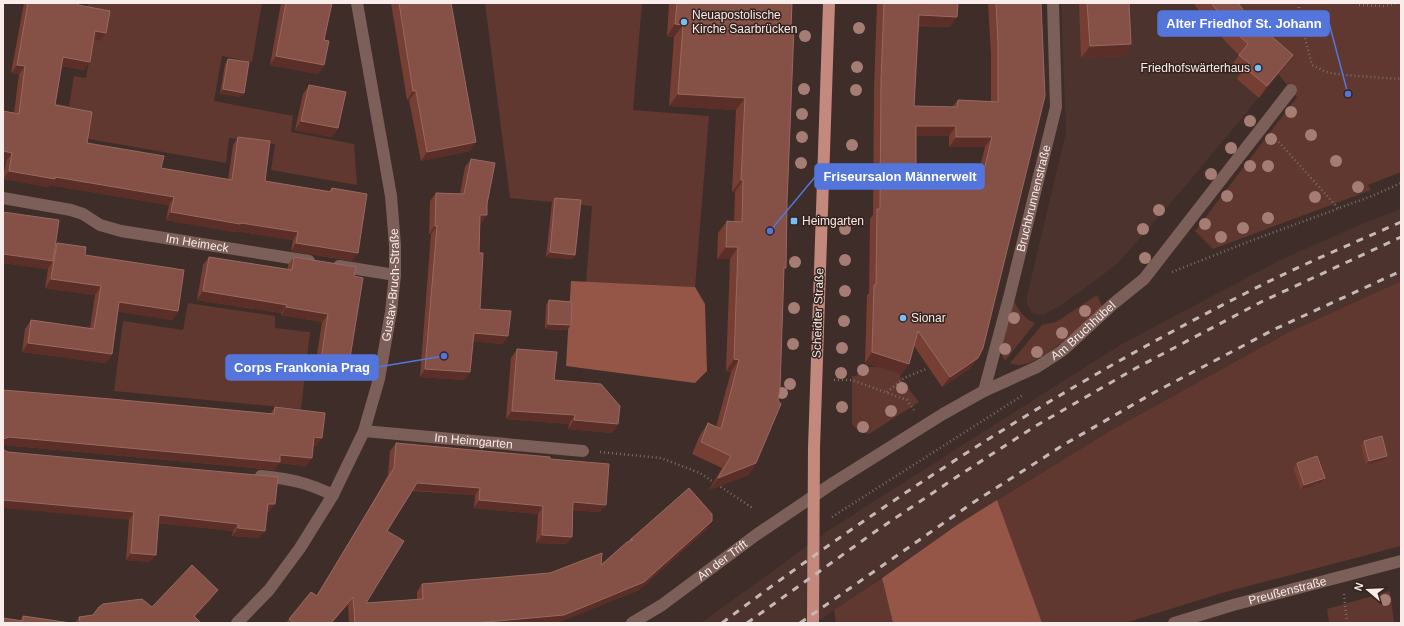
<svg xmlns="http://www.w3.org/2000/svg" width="1404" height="626" viewBox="0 0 1404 626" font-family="Arial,sans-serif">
	<rect width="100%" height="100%" fill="#3f2d29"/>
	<!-- built -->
	<g fill="#4c332d">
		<polygon points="1061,3 1220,3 1285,66 1188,183 1120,261 1104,274 1060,306 1043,315 1032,313 1027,304 1027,296 1066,132"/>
		<polygon points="1401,209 1401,281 1287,333 1108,432 957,525 816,623 701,623 829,530 1120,345 1278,261 1364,223"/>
	</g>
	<!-- green -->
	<g fill="#603830">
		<polygon points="88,3 262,3 252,62 222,56 214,101 293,116 291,132 354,144 357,185 271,170 275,144 229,138 226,163 83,138 75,118 52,103 69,106 74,76 86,78 93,40 100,41 85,16"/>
		<polygon points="485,3 642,3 633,110 709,116 695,287 586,282 592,206 510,198"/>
		<polygon points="1220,3 1401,3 1401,172 1368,185 1371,190 1213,249 1195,231 1297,97"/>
		<polygon points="1401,281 1401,546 1222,593 1125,623 991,623 957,525 1108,432 1287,333"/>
		<path d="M1097,295L1102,306C1084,323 1043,364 1019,365C1016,365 1013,364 1010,363L1042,325L1056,322Z"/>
		<path d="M1014,301C1019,311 1024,319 1035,323L1005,361L1002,355L1003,343Z"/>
		<polygon points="188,303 275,316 275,328 310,332 301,409 114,391 123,321 183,330"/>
		<polygon points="858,367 878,367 901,374 900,378 919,402 869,434 858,431 852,424 852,376 857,376"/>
		<polygon points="882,578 893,623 836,623 834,610"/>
		<polygon points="1390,591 1394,623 1329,623 1327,609"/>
	</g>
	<!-- forest -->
	<g fill="#955648">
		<polygon points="571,281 695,287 705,304 707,371 695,383 566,366"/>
		<polygon points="997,500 1042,623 893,623 882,578 957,525"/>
	</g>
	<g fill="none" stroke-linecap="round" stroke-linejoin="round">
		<!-- path -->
		<g stroke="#7c6c69" stroke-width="2.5" stroke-dasharray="1 3" stroke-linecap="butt">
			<polyline points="1299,3 1299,15 1312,65 1326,72 1343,75 1401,79"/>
			<polyline points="1359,5 1384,6 1399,3"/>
			<polyline points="1276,139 1338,208"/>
			<polyline points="1172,272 1253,240 1372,196 1401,183"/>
			<polyline points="834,380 852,380 907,400 914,410"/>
			<polyline points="887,392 904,378 926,369"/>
			<polyline points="600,452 661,458 700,473 754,509"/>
			<polyline points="832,517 1023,395"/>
			<polyline points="1344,594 1347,623"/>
		</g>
		<!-- minor -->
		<g stroke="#7c5f58" stroke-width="12">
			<path id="s1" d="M3,198L71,210L83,214L100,225L121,231L309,261"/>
			<polyline points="339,266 395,275"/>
			<path id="s2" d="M984,391L1010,294L1056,107L1053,3"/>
			<path id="s3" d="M364,431L583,451"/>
			<path d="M261,476C290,479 306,482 333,495"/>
			<path id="s4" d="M237,623L269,590L300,548L333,495L364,431L379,379L391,312L395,275V245L391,196L357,3"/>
			<path id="s5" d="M632,623L662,605L756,535L833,483L943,414L984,391L1037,367L1062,351L1113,304L1144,279L1291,90"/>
			<path id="s6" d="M1174,623L1233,605L1401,561"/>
		</g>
		<!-- major -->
		<polyline stroke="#c3897c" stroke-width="12" points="813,623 814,448 829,3"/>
		<!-- rail -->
		<g stroke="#c6b8b6" stroke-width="3" stroke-dasharray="7 7" stroke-linecap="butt">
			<path d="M722,623C887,499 1062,386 1246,293C1296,267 1349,245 1401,222"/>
			<polyline points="747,623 876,531 955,478 1034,427 1136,368 1261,302 1401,237"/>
			<polyline points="800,623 974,502 1065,444 1155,392 1275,329 1401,271"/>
		</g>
	</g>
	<!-- trees -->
	<g fill="#a57d74">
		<circle cx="859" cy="28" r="6"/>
		<circle cx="805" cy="36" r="6"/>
		<circle cx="857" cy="67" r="6"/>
		<circle cx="804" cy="89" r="6"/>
		<circle cx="856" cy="90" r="6"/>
		<circle cx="1291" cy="112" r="6"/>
		<circle cx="802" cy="114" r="6"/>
		<circle cx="1250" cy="121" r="6"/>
		<circle cx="1311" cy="135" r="6"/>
		<circle cx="802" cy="137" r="6"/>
		<circle cx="1271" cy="139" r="6"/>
		<circle cx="852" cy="145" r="6"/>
		<circle cx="1231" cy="148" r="6"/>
		<circle cx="1336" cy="161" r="6"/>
		<circle cx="801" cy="163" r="6"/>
		<circle cx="1250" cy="166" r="6"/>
		<circle cx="1268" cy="166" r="6"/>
		<circle cx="1211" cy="174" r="6"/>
		<circle cx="1358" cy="187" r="6"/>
		<circle cx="1227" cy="196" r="6"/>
		<circle cx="1315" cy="197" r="6"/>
		<circle cx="1159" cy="210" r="6"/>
		<circle cx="1268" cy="218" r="6"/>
		<circle cx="1205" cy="224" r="6"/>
		<circle cx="1243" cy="228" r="6"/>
		<circle cx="845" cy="229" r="6"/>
		<circle cx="1143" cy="229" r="6"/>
		<circle cx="1221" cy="237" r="6"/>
		<circle cx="1145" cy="258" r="6"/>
		<circle cx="845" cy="260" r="6"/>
		<circle cx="795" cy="262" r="6"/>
		<circle cx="845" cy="291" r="6"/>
		<circle cx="794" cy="308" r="6"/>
		<circle cx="1085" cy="311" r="6"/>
		<circle cx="1014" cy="318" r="6"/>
		<circle cx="844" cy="321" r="6"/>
		<circle cx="1062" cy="333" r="6"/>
		<circle cx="793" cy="344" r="6"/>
		<circle cx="842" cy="348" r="6"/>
		<circle cx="1005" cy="349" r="6"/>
		<circle cx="1037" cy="352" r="6"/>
		<circle cx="863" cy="370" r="6"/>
		<circle cx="841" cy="373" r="6"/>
		<circle cx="790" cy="384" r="6"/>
		<circle cx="902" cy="388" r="6"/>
		<circle cx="782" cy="393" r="6"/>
		<circle cx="842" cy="407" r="6"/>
		<circle cx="891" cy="411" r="6"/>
		<circle cx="863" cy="427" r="6"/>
		<circle cx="1385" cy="600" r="6"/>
	</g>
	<!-- wall -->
	<g fill="#773e33" fill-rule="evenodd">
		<polygon points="24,3 79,3 78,5 106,33 100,41 93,40 84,70 62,66 55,105 87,143 161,168 228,180 233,145 238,137 265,181 329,191 332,188 352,261 291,251 293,240 236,231 235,232 166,220 169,205 50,185 49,187 3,179 6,161 3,160 3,111 14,113 19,74 11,73"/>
		<polygon points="281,3 332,3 324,40 324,65 318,74 270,65"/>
		<polygon points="391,3 451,3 470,151 421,161 409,100 407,100"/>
		<polygon points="669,3 792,3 791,28 784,271 756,463 748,475 709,490 722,468 692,454 700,435 708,423 716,427 731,372 726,371 730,259 717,259 718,233 727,221 734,222 735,192 732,192 736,110 669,106 674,37 667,36"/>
		<path d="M877,3H958L950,27L918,26L914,106L952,107L958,100L991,101V55L988,3H1041L971,368L942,387L914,346L909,364L901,374L865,363L867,295L869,293L870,219L873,215L874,90ZM916,136H949V147H985L976,182L916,180Z"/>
		<polygon points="1079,3 1129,3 1131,44 1123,56 1081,58"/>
		<polygon points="1193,3 1238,3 1248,16 1293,55 1285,66 1259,98 1237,79 1240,74 1231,66 1239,55 1226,42"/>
		<polygon points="228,59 241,97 220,94 225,64"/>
		<polygon points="309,85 338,128 332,137 295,130 303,94"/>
		<polygon points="471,159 487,204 487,215 481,223 480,223 479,253 480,309 508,336 502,344 473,341 470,372 464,380 420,377 431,234 429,234 430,201 436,193 460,194 465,167"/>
		<polygon points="555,198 575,255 572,259 546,257 552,202"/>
		<polygon points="3,212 56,245 57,243 85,255 178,311 172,320 118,311 112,354 106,363 22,352 25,329 31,320 90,328 95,295 45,288 48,269 3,263"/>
		<polygon points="209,257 288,269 288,265 294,257 354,276 343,378 314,374 322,322 281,315 281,313 197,300 203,265"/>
		<polygon points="549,300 567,330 545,329 546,305"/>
		<polygon points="517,349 554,380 618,424 612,433 568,429 569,424 506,419 511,358"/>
		<polygon points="3,390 270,414 275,407 316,446 313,445 306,466 279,463 274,470 4,445"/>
		<polygon points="1364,441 1387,456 1384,460 1366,465 1361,445"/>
		<polygon points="396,443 550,459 600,512 573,510 572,537 566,544 536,543 538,514 474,508 475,495 412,491 387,531 366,603 417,599 417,592 422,584 550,573 601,565 629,541 630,540 707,529 639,590 559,622 551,623 349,623 348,605 332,623 286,623 289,619 316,596 369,509 388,475 390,451"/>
		<polygon points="4,450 8,452 269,512 267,512 259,538 232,536 233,531 158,523 150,562 126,560 129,520"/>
		<polygon points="1297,463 1322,482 1301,490 1293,468"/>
		<polygon points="211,600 195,617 201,623 75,623 79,617"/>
		<polygon points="23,616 71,623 3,623 20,621"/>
	</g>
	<!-- shaded-wall -->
	<g fill="#5b2f27">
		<polygon points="919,15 957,17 950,27 912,25"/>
		<polygon points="675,24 683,25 674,37 667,36"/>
		<polygon points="95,31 106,33 100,41 89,39"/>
		<polygon points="1131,44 1123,56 1081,58 1090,46"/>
		<polygon points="1293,55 1285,66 1259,98 1267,86"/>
		<polygon points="276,56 324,65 318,74 270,65"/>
		<polygon points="63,57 90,62 84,70 58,65"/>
		<polygon points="17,65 25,66 19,74 11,73"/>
		<polygon points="223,89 244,93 241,97 220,94"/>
		<polygon points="413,91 416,91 409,100 407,100"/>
		<polygon points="678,94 745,98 736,110 669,106"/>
		<polygon points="301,121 338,128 332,137 295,130"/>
		<polygon points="916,126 956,126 949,136 909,136"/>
		<polygon points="956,137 992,137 985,147 949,147"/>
		<polygon points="476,142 470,151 421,161 427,152"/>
		<polygon points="3,151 12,153 6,161 3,160"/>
		<polygon points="9,171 55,177 174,197 169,205 50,185 49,187 3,179"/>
		<polygon points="741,180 743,180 735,192 732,192"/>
		<polygon points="171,212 241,223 298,232 293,240 236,231 235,232 166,220"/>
		<polygon points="480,215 487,215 481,223 475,223"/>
		<polygon points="435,226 437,226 431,234 429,234"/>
		<polygon points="296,243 358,253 352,261 291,251"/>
		<polygon points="726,247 738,247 730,259 717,259"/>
		<polygon points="550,252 575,255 572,259 546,257"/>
		<polygon points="3,254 53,261 48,269 3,263"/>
		<polygon points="51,279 101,286 95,295 45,288"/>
		<polygon points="203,291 287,305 281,313 197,300"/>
		<polygon points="119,302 178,311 172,320 113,311"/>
		<polygon points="286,307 328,314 322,322 281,315"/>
		<polygon points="548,324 571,325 567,330 545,329"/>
		<polygon points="474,333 508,336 502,344 468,341"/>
		<polygon points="28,343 112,354 106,363 22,352"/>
		<polygon points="872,352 909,364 901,374 865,363"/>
		<polygon points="978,358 971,368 942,387 950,377"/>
		<polygon points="734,359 739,360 731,372 726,371"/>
		<polygon points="320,366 348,370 343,378 314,374"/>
		<polygon points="425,369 470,372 464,380 420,377"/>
		<polygon points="512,411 575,415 569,424 506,419"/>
		<polygon points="574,420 618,424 612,433 568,429"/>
		<polygon points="9,437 280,455 312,458 306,466 279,463 274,470 3,445 3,439"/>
		<polygon points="314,437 322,438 316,446 309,445"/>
		<polygon points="1387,456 1384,460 1366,465 1369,461"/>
		<polygon points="756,463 748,475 709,490 718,478"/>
		<polygon points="1325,478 1322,482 1301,490 1304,485"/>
		<polygon points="417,483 480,488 475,495 411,490"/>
		<polygon points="3,500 134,512 129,520 3,508"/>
		<polygon points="479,500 543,506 538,514 474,508"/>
		<polygon points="573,502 606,505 600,512 568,510"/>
		<polygon points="268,504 275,504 269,512 262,511"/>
		<polygon points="159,515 238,524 233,531 153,523"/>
		<polygon points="712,521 707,529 639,590 559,622 551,623 475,623"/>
		<polygon points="238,528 265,531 259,538 232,536"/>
		<polygon points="542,535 572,537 566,544 536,543"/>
		<polygon points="131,553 156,555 150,562 126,560"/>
		<polygon points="218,590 211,600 189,623 194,616"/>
		<polygon points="353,597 348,605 332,623 331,623"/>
	</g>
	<!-- building -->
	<g fill="#855146" stroke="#976960" fill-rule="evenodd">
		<polygon points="28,3 79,3 78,5 110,11 106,33 95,31 90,62 63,57 55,105 92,112 87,143 164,156 161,168 232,180 238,137 270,141 265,181 331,192 332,188 367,194 358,253 296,243 298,232 241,223 240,224 171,212 174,197 55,177 55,179 9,171 12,153 3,151 3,111 19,114 25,66 17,65"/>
		<polygon points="286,3 332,3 324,40 329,41 324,65 276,56"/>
		<polygon points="399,3 451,3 476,142 427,152 416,91 413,91"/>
		<polygon points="677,3 792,3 791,28 794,28 787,202 786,268 784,268 780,388 778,400 781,404 756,463 718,478 731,456 701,442 708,423 721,429 739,360 734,359 738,247 726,247 727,221 742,222 743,180 741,180 745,98 678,94 683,25 675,24"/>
		<path d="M884,3H958L957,17L919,15L914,106L957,107L958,100L998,102V44L996,3H1041L1045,96L983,348L978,358L950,377L918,331L909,364L872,352L874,285H876L877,209H880L881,80ZM916,126H956V137H992L981,183L916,180Z"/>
		<polygon points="1087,3 1129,3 1131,44 1090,46"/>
		<polygon points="1211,3 1238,3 1248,16 1293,55 1267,86 1245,68 1249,63 1239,55 1248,44 1234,31"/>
		<polygon points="228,59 249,62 244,93 223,89"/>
		<polygon points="309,85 346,92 338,128 301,121"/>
		<polygon points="471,159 495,163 487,204 487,215 480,215 479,253 483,253 480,309 511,311 508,336 474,333 470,372 425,369 437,226 435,226 436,193 464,194"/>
		<polygon points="555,198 581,200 575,255 550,252"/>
		<polygon points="3,212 59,220 53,261 3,254"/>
		<polygon points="57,243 86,247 85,255 184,270 178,311 119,302 112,354 28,343 31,320 94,329 101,286 51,279"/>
		<polygon points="209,257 292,270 294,257 356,267 354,276 363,278 348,370 320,366 328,314 286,307 287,305 203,291"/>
		<polygon points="549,300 572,302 571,325 548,324"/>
		<polygon points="517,349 557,352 554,380 601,384 620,406 618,424 574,420 575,415 512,411"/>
		<polygon points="3,390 111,399 274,414 275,407 325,413 322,438 314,437 312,458 280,455 280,462 9,437 3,439"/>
		<polygon points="1382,436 1387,456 1369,461 1364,441"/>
		<polygon points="396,443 550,457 550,459 609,464 606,505 573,502 572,537 542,535 543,506 479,500 480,488 417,483 387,531 404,541 366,603 423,599 422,584 550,573 602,553 601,565 627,542 633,540 630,540 689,488 712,514 712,521 644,582 564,615 475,623 355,623 353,597 331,623 294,623 289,619 311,592 317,596 374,501 394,468"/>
		<polygon points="3,449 4,450 8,452 278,477 275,504 268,504 265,531 238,528 238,524 159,515 156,555 131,553 134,512 3,500"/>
		<polygon points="1317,456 1325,478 1304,485 1297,463"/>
		<polygon points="192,565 218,590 194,616 201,623 80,623 79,617 93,615 99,607 103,604 142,599 152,607"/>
		<polygon points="23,616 71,623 3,623 3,618 23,621"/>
	</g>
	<!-- markers -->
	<g fill="#77c0f7" stroke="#35231f" stroke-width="1.5">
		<circle cx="684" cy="22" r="4"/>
		<circle cx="1258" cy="68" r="4"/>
		<rect x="790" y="217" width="8" height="8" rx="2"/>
		<circle cx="903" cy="318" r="4"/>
	</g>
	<g text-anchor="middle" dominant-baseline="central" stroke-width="3" stroke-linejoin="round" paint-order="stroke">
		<!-- poi labels -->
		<g font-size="12" fill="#f9ecea" stroke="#35231f" text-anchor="start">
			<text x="692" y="15">Neuapostolische<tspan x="692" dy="14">Kirche Saarbrücken</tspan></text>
			<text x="1250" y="68" text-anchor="end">Friedhofswärterhaus</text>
			<text x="802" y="221">Heimgarten</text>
			<text x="911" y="318">Sionar</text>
		</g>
		<!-- street labels -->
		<g font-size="12" fill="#f9ecea" stroke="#35231f">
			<text stroke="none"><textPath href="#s2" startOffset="199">Bruchbrunnenstraße</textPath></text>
			<text stroke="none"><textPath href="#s1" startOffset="201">Im Heimeck</textPath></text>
			<text stroke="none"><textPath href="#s4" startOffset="381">Gustav-Bruch-Straße</textPath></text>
			<text transform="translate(818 313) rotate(-88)">Scheidter Straße</text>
			<text stroke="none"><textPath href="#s5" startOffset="539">Am Bruchhübel</textPath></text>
			<text stroke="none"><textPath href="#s3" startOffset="110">Im Heimgarten</textPath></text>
			<text stroke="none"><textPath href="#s5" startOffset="110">An der Trift</textPath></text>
			<text stroke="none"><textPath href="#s6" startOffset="118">Preußenstraße</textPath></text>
		</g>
	</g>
	<!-- callouts -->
	<path fill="none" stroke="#5476dc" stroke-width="1.5" d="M1348 94L1329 23M770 231L815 177M444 356L378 367"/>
	<g fill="#5476dc" stroke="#35231f" stroke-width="1.5">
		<circle cx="1348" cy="94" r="4"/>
		<circle cx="770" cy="231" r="4"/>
		<circle cx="444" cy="356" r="4"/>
	</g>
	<g fill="#5476dc" stroke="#5476dc" stroke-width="1.5">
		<rect x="1158" y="11" width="171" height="25" rx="4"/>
		<rect x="815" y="164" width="169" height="25" rx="4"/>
		<rect x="226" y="355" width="152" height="25" rx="4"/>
	</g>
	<g font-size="13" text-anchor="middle" font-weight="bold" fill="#fff">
		<text x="1244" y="28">Alter Friedhof St. Johann</text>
		<text x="900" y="181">Friseursalon Männerwelt</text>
		<text x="302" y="372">Corps Frankonia Prag</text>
	</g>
	<!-- border -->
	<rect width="1404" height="626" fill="none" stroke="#f9ecea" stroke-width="8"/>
	<!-- north arrow -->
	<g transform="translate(1368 590) rotate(289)" stroke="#35231f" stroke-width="3" paint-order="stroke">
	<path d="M0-3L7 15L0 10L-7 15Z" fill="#f9ecea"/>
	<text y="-6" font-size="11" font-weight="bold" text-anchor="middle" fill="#f9ecea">N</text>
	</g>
</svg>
